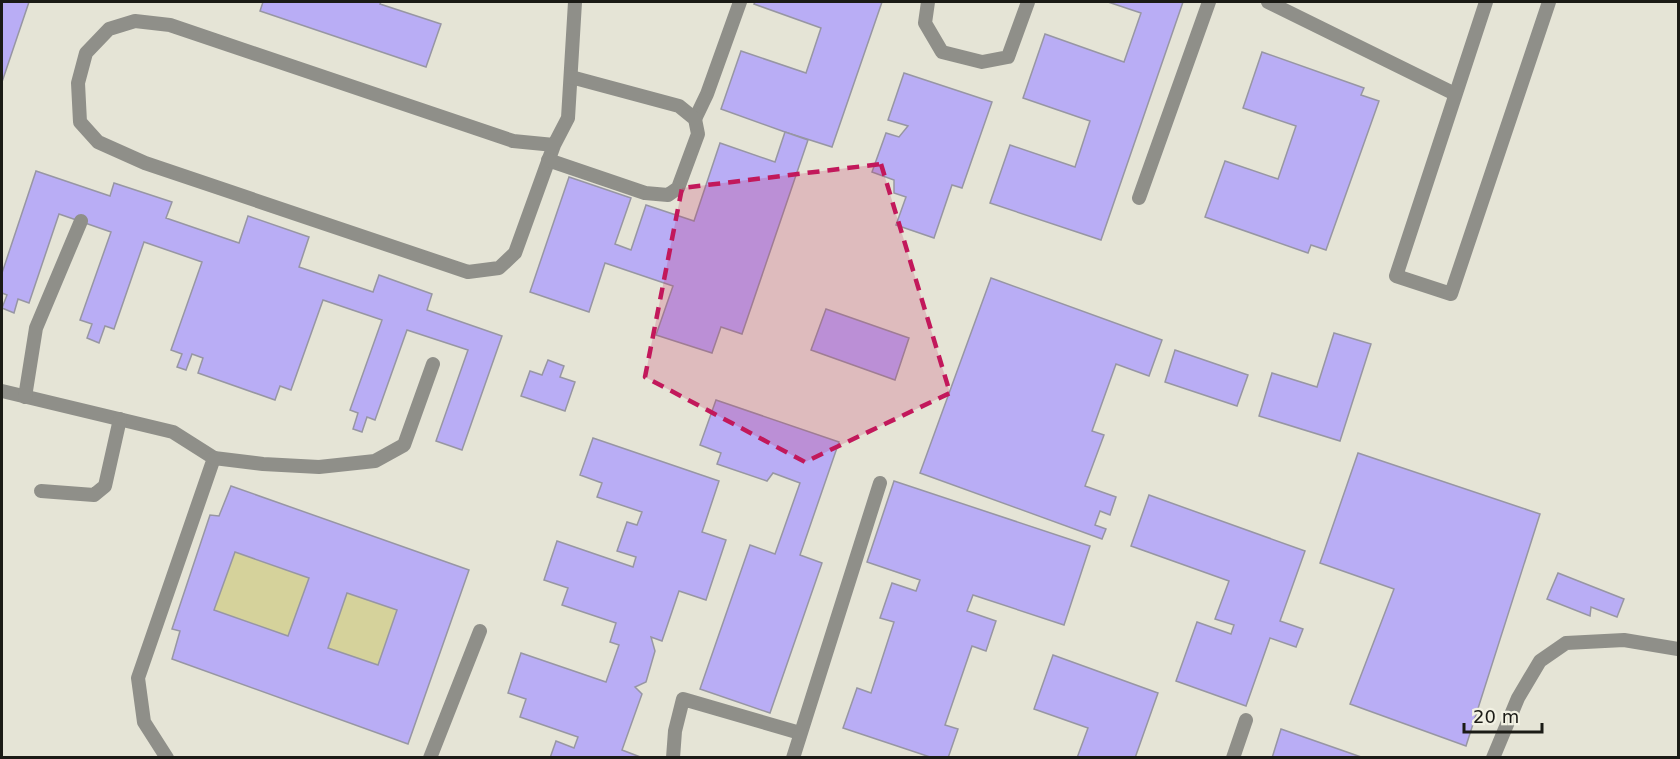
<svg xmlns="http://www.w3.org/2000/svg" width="1680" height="759" viewBox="0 0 1680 759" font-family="'DejaVu Sans',sans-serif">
	<rect width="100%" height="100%" fill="#e5e4d6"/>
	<!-- green -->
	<g fill="#d5d29b">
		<polygon points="235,552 309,578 288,636 214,610"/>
		<polygon points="347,593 397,610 378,665 328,648"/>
	</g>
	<!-- building -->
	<g fill="#b9adf5" stroke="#9796a3" stroke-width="1.5" fill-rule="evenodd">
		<polygon points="2,2 29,2 2,82"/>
		<polygon points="263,2 381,2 380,4 441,24 426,67 260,11"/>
		<polygon points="755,2 882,2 832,147 785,132 721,109 741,51 806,73 821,28 754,4"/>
		<polygon points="1108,2 1183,2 1101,240 990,203 1010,145 1075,167 1090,121 1023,98 1045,34 1124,62 1141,13"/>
		<polygon points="1262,52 1364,88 1361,95 1379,101 1326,250 1311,245 1308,253 1205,217 1225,161 1278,179 1296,126 1243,108"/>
		<polygon points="904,73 992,102 962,188 952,185 934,238 896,225 906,197 894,193 894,180 872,172 886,133 899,137 908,126 888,120"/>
		<polygon points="785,132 808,140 742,334 721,327 712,353 656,335 673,286 605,263 589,312 530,292 569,177 631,198 615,244 631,250 646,205 694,221 720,143 775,162"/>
		<polygon points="36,171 110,196 114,183 172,202 166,218 239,243 248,216 309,237 299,267 373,292 379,275 432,294 427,310 502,336 462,450 436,441 468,350 407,330 375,420 367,417 362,432 353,429 358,413 350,410 382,320 323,300 291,390 280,386 275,400 198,373 203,358 192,354 186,370 177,367 182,354 171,350 202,262 144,242 114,329 105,326 99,343 87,338 92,324 80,320 111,232 59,214 29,303 18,299 14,313 2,308 7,295 2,293 2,273"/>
		<polygon points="991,278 1162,340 1149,376 1116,364 1092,431 1104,435 1085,486 1116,497 1110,515 1100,511 1095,525 1106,529 1102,539 920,473"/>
		<polygon points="826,309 909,338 895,380 811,350"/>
		<polygon points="1334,333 1371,344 1340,441 1259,416 1272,373 1317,387"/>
		<polygon points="1175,350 1248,375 1237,406 1165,382"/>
		<polygon points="548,360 564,366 560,377 575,382 565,411 521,396 530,371 542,375"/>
		<polygon points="716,400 839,442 800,555 822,563 770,713 700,689 750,545 775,554 800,483 773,473 767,481 717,464 721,453 700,445"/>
		<polygon points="593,438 719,481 702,532 726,540 706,600 679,591 662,641 651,637 655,651 646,682 635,687 642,694 622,750 643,758 550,758 556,741 574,748 578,737 520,717 526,699 508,693 521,653 606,682 619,645 610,642 616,623 562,605 568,588 544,580 557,541 633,567 636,557 617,551 627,522 637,525 642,512 597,497 602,483 580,475"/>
		<polygon points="1358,453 1540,514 1466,746 1350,704 1394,589 1320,563"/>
		<polygon points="894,481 1090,546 1064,625 973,595 967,611 996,621 986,651 972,646 945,725 958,729 948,758 933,758 843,728 857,688 871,693 894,622 880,618 892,583 916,591 920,580 867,562"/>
		<path d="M231,486L469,570L408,744L172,659L180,631L172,629L210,515L219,516ZM235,552L309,578L288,636L214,610ZM347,593L397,610L378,665L328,648Z"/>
		<polygon points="1149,495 1305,551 1280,621 1303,629 1296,647 1270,638 1246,706 1176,681 1197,622 1231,634 1234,625 1215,619 1229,581 1131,546"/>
		<polygon points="1558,573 1624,599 1617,617 1591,607 1590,616 1547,599"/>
		<polygon points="1053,655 1158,693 1135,758 1077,758 1088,728 1034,709"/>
		<polygon points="1281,729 1364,758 1272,758"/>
	</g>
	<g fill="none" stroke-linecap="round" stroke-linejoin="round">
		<!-- service -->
		<g stroke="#8f8f89" stroke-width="14">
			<polyline points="928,2 925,23 942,52 982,62 1008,57 1028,2"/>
			<polyline points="1268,2 1455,94"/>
			<polyline points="1486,2 1396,276 1451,294 1549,2"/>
			<polyline points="695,119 707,94 740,2"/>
			<polyline points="554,145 515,253 499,268 468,272 145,163 98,142 80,122 78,83 86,53 109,29 135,21 170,25 513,141 554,145 568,118 575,2"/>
			<polyline points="548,160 645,193 668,195 678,188 698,134 695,119 679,106 571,77"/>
			<polyline points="1139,198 1209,2"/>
			<polyline points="2,391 173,432 214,458 138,678 144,722 167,758"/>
			<polyline points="25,397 36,328 81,221"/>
			<polyline points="214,458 263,464 319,467 375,461 404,445 433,364"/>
			<polyline points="41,491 94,495 105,486 120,419"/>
			<polyline points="430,758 480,631"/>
			<polyline points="673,758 675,731 683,699 800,733"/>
			<polyline points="793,758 880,483"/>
			<polyline points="1233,758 1246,720"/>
			<polyline points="1493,758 1518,698 1540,661 1566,643 1624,640 1678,649"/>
		</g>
	</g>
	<!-- marked area -->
	<path fill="#c2185b" fill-opacity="0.2" stroke="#c2185b" stroke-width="4.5" stroke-dasharray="12 8" stroke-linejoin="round" d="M881,164L950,393L805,462L645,377L682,188Z"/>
	<!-- border -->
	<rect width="1680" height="759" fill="none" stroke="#1b1b16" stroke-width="6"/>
	<!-- scale -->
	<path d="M1464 723v9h78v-9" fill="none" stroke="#1b1b16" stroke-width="3"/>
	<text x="1473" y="723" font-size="18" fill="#1b1b16" stroke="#f2f1e3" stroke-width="4.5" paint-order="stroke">20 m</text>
</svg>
